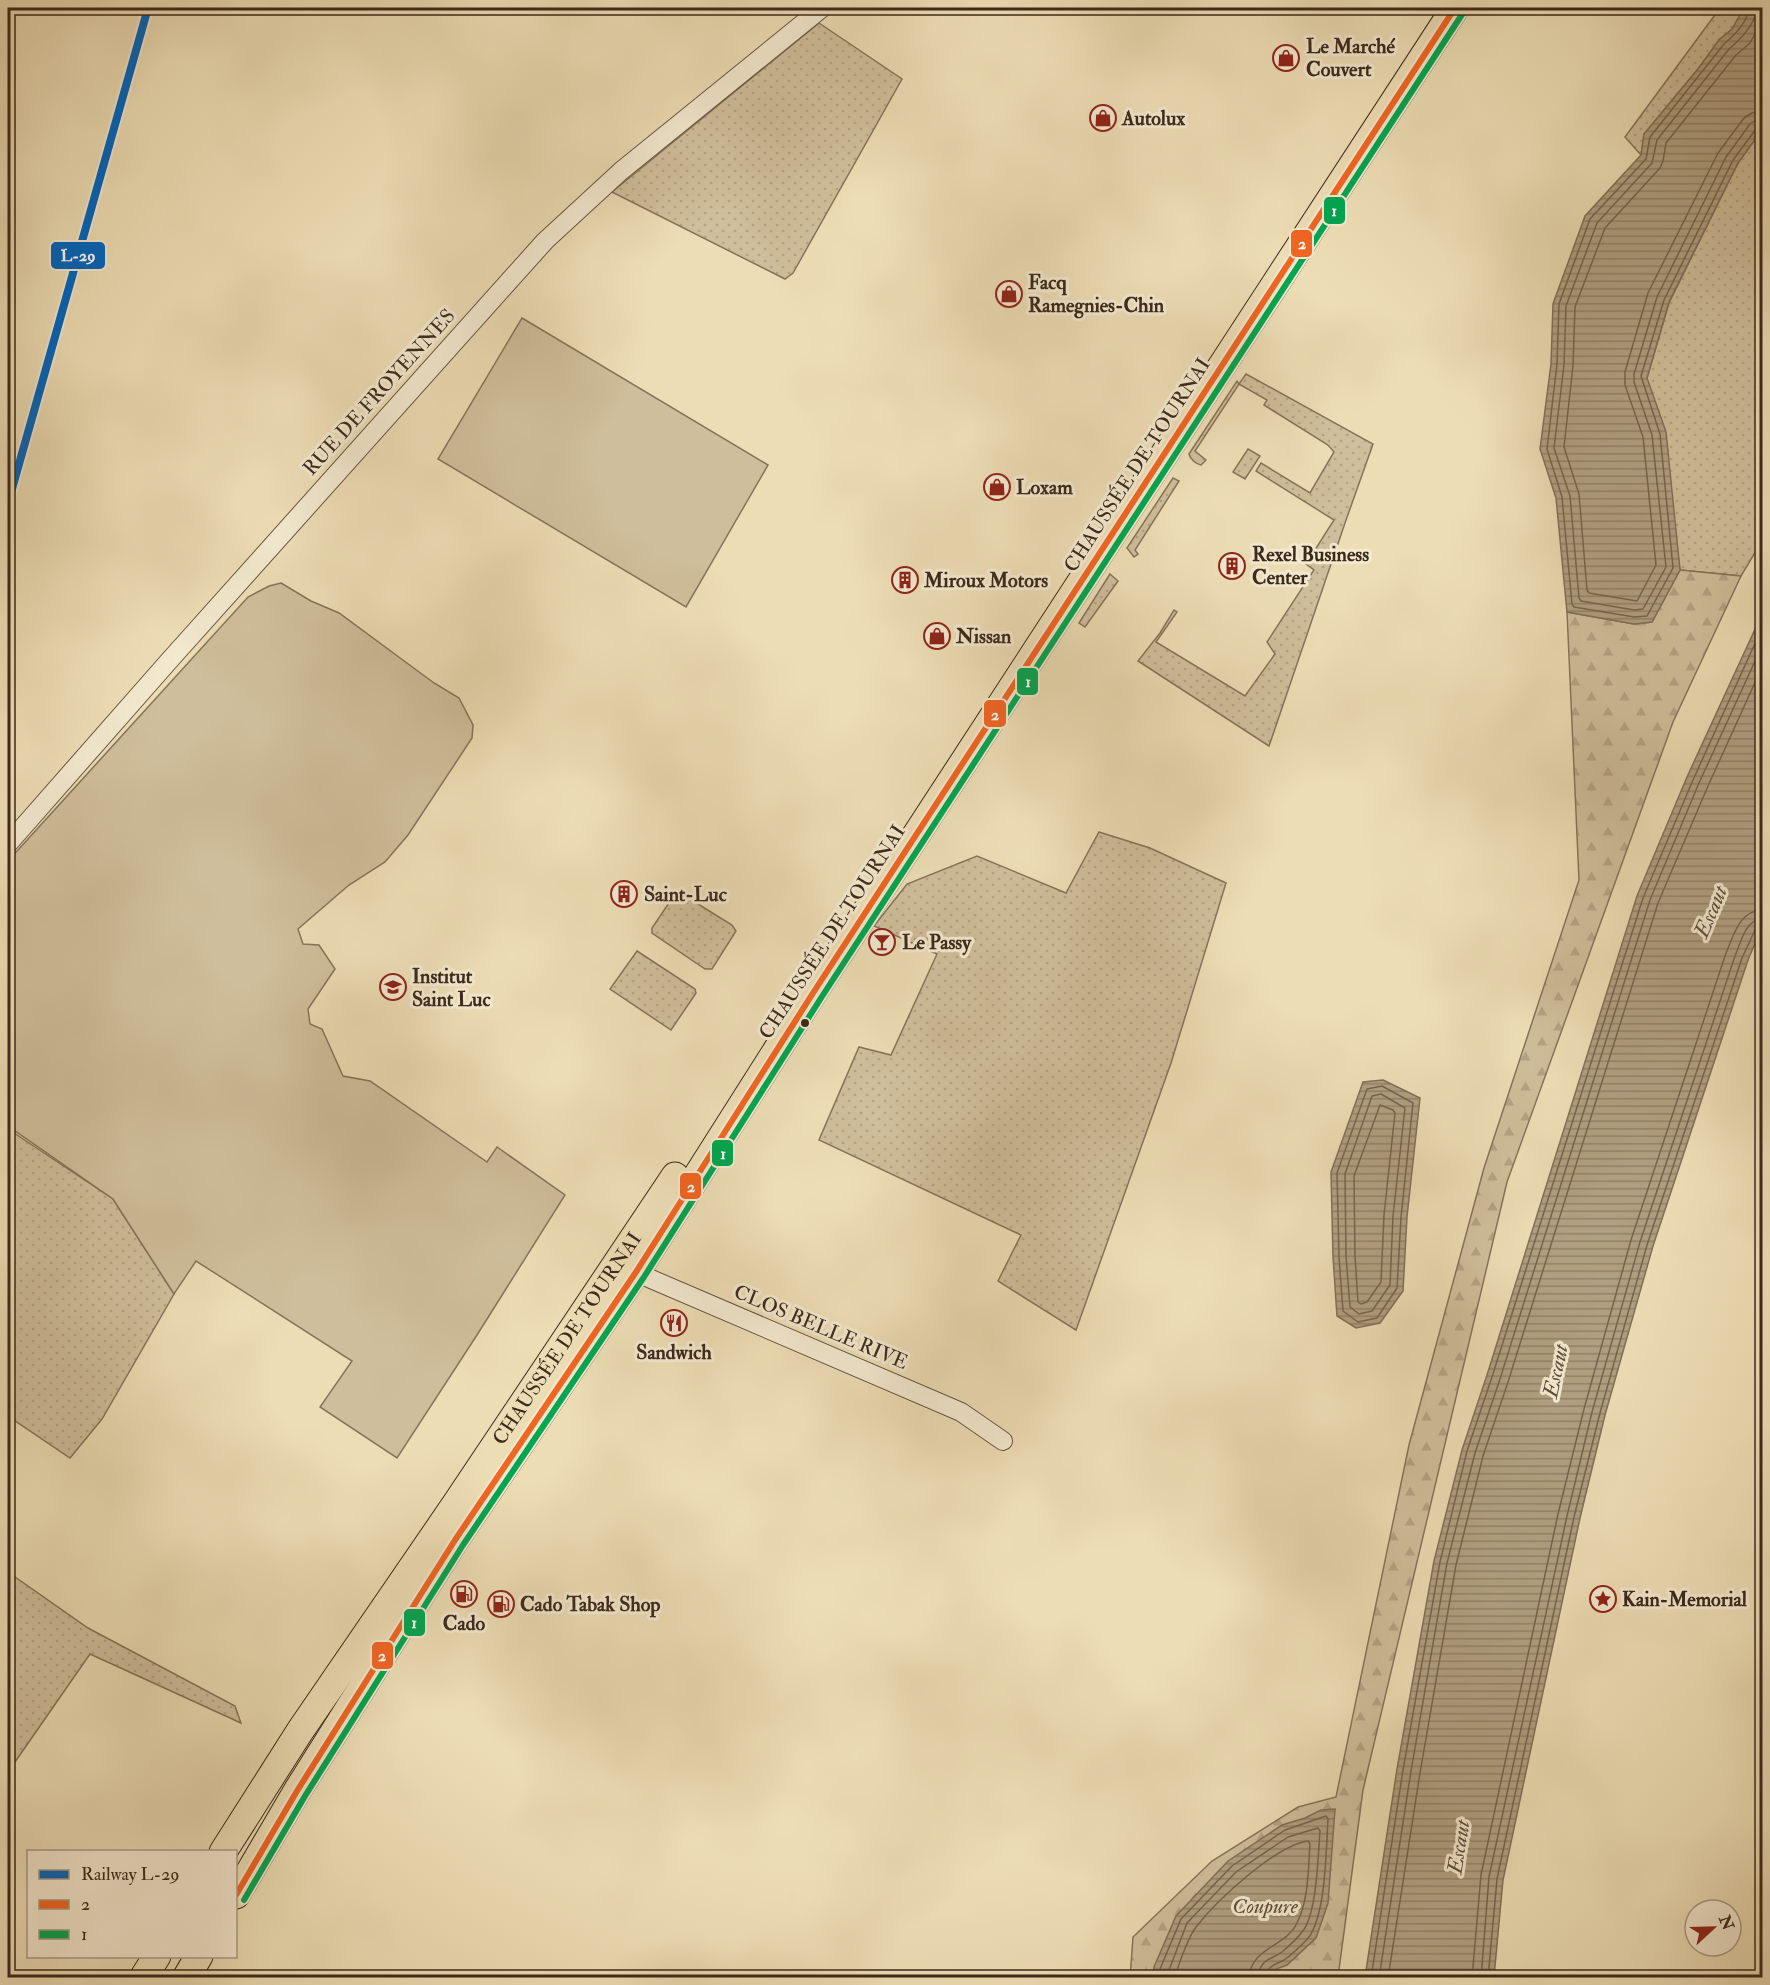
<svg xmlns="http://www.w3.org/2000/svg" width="1770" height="1985" viewBox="0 0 1770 1985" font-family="'IM FELL Double Pica',serif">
	<defs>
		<pattern id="grass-dots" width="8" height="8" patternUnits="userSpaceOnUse" patternTransform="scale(1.5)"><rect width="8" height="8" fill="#cfbe9b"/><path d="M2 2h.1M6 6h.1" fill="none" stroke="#b3a385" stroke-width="1.8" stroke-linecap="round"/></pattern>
		<pattern id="forest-firs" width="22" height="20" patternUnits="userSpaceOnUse" patternTransform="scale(1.5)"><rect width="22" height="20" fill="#cfbe9b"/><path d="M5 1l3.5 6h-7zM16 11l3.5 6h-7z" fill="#b3a385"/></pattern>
		<pattern id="water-rules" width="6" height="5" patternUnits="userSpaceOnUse" patternTransform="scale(1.5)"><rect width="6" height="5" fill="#b0a081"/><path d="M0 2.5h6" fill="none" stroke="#908269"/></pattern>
	</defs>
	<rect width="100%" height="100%" fill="#edddb5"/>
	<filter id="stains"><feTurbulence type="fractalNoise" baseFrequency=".00333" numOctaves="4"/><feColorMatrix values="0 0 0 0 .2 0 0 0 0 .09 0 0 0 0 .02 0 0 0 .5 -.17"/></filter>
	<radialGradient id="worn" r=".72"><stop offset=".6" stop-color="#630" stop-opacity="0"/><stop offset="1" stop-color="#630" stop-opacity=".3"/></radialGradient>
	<!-- grass -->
	<g fill="url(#grass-dots)" stroke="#85745b" stroke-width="1.5">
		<polygon points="1720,8 1744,8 1732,29 1719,40 1698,69 1644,134 1641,155 1625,137"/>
		<polygon points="819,23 902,79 793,273 785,279 612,192"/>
		<polygon points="1762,130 1762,541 1741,576 1680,570 1673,516 1647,378 1669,303 1738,163"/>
		<path d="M1246,374L1373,444L1345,523L1269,746L1138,661L1160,633L1174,610L1177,612L1156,642L1245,696L1275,654L1267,642L1314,570L1306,564L1334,520L1256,471L1261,463L1310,493L1334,452L1328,445L1264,405L1267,400L1239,384L1195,451L1206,460L1201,465C1196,464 1190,459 1189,454L1237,381L1239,384Z"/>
		<polygon points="1248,449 1260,456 1245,479 1233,472"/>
		<polygon points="1173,478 1179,481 1135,550 1138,554 1134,557 1127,548"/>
		<polygon points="1110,574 1118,581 1085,627 1079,623"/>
		<polygon points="1099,832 1150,848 1226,883 1171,1063 1076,1330 998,1281 1021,1235 819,1140 859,1047 891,1055 937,954 874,926 907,884 977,856 1066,893"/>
		<polygon points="677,891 732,925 736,931 712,969 705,969 652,933 652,928"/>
		<polygon points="637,951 695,989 696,993 671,1030 610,989"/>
		<polygon points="8,1129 113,1199 174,1294 102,1419 70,1458 8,1416"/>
		<polygon points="8,1572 88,1628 235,1706 241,1723 90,1654 8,1772"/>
	</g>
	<!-- forest -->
	<polygon fill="url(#forest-firs)" stroke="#85745b" stroke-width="1.5" points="1680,570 1741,576 1673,722 1507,1182 1363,1790 1338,1977 1130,1978 1133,1937 1212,1861 1298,1807 1336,1797 1409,1445 1484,1168 1579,880 1567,612 1634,624 1652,622"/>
	<!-- park -->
	<g fill="#cfbe9b" stroke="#85745b" stroke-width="1.5">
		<polygon points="522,318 768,465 686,607 438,459"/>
		<polygon points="281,583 311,601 339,613 434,683 459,698 473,725 472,738 408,835 385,862 349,885 298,929 303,944 319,945 335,969 308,1009 310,1024 322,1029 343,1076 370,1081 487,1162 497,1147 565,1195 477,1335 397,1458 320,1407 352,1361 196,1261 174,1294 113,1199 8,1126 8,861 248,597 269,586"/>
	</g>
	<!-- water -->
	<g fill="url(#water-rules)" stroke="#817058" stroke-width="1.5">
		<polygon points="1744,8 1762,8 1762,130 1738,163 1669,302 1647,378 1666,432 1680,570 1652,622 1634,624 1567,612 1556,498 1540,449 1551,364 1553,304 1585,216 1641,155 1644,134 1698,69 1719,40 1732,29"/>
		<polygon points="1762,614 1762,927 1748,960 1653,1246 1605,1415 1580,1518 1503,1880 1494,1977 1365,1977 1397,1769 1434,1561 1462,1450 1487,1375 1637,896 1687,777"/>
		<polygon points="1383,1080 1420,1098 1407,1217 1403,1291 1380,1323 1356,1328 1337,1316 1333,1257 1331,1172 1363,1082"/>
		<polygon points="1335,1809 1328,1903 1316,1938 1287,1965 1276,1969 1271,1977 1152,1977 1154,1967 1176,1916 1228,1861 1282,1825 1305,1818 1321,1810"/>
	</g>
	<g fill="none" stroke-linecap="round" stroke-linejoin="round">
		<!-- shore -->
		<g stroke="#76644e" stroke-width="1.5">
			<path d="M1749,8C1747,23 1735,35 1724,44L1650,137L1646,159L1590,219L1559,304L1557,364L1547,449L1562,497L1572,604L1574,607L1634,617L1647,616L1673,568L1660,434L1641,376L1664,300L1733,160L1756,129L1762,127"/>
			<path d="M1757,8C1755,24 1741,39 1729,49L1657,140L1652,163L1597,223L1566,306L1564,365L1554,448L1570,496L1579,598L1581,601L1634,610L1643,609L1666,567L1652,435L1634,382V374L1657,297L1726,157L1750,124L1756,120H1762"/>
			<polyline points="1762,21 1750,43 1736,55 1666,143 1663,161 1660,168 1605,228 1575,307 1573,366 1564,447 1579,494 1587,590 1589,593 1637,601 1656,565 1643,437 1625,385 1625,372 1648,293 1718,153 1744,118 1752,113 1762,111"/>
			<polygon points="1382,1086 1413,1103 1401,1217 1397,1288 1377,1318 1358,1322 1343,1311 1339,1257 1337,1173 1367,1089"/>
			<polygon points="1381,1094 1405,1108 1393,1216 1390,1285 1372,1311 1359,1314 1350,1307 1346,1256 1345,1174 1372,1096"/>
			<polygon points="1380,1105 1393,1110 1395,1113 1384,1215 1381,1282 1367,1302 1361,1304 1358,1302 1355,1256 1354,1176"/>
			<path d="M1158,1978L1160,1969L1181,1919L1232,1866L1285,1830L1326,1816L1328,1819C1326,1850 1326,1907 1311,1934C1308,1940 1290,1956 1284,1960C1275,1965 1267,1965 1266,1978"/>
			<path d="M1166,1978L1187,1923L1236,1872L1288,1837L1318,1828L1320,1831C1318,1855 1317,1915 1302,1932C1297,1939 1289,1946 1282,1952C1271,1960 1260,1958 1258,1978"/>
			<path d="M1175,1978C1178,1965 1189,1936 1196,1927C1217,1900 1275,1846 1308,1841L1310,1844C1308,1870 1309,1899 1297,1923C1286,1947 1251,1947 1249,1978"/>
			<polyline points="1371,1978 1403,1770 1440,1562 1467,1451 1492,1377 1643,898 1693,780 1762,628"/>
			<polyline points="1379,1978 1411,1771 1447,1563 1475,1453 1500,1379 1650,900 1699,783 1762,646"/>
			<polyline points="1388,1978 1420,1773 1456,1565 1483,1456 1508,1382 1658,903 1708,786 1762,667"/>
			<path d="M1472,1978L1481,1875L1558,1514L1584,1409L1631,1240L1726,953C1734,935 1739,911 1762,910"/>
			<path d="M1481,1978L1489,1877L1567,1516L1592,1412L1640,1242L1735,956C1741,942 1745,920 1762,919"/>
			<polyline points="1488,1978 1497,1879 1574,1517 1600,1413 1647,1245 1742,958 1755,930 1762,926"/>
		</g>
		<defs>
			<g id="minor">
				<polyline points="8,844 168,662 545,241 621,171 822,8"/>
				<polyline points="627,1267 651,1279 961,1412 1003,1441"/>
			</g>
			<g id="primary">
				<path id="s1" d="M223,1852L300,1731L455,1505L675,1176"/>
				<polyline points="236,1895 297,1791 455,1540 636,1272 813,993 1455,8"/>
				<polyline points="143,1978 157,1956"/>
				<polyline points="186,1978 199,1956"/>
			</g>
		</defs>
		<!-- minor casing -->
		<use href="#minor" stroke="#685642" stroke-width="20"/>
		<!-- primary casing -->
		<use href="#primary" stroke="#3b291b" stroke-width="29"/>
		<!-- minor -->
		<use href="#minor" stroke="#f3e9cf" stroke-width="18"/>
		<!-- primary -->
		<use href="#primary" stroke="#edddb5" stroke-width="27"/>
		<defs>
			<polyline id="bus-1" points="236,1895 297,1791 455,1540 636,1272 813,993 1455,8"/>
			<polyline id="bus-2" points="244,1900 305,1796 463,1545 644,1277 821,998 1463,13"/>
		</defs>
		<!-- bus-1 casing -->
		<use href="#bus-1" stroke="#f3e9cf" stroke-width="10"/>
		<!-- bus-2 casing -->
		<use href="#bus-2" stroke="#f3e9cf" stroke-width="10"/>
		<!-- bus-1 -->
		<use href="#bus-1" stroke="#f26522" stroke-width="6"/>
		<!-- bus-2 -->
		<use href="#bus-2" stroke="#00a651" stroke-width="6"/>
		<defs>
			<polyline id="rail-1" points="8,503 148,8"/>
		</defs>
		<!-- rail-1 casing -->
		<use href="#rail-1" stroke="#f3e9cf" stroke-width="12"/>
		<!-- rail-1 -->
		<use href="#rail-1" stroke="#0065bd" stroke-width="8"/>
	</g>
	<!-- icons -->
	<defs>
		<symbol id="shop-ring" viewBox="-11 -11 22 22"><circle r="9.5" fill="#f3e9cf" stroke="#8f2418" stroke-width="1.5"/><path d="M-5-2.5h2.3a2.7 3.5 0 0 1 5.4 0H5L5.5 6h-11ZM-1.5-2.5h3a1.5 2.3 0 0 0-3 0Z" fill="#8f2418"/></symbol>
		<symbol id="building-ring" viewBox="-11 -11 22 22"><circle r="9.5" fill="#f3e9cf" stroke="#8f2418" stroke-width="1.5"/><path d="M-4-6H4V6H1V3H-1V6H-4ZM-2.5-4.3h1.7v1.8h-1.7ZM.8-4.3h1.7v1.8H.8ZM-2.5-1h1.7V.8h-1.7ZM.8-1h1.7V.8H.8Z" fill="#8f2418"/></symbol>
		<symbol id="bar-ring" viewBox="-11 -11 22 22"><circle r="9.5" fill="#f3e9cf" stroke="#8f2418" stroke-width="1.5"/><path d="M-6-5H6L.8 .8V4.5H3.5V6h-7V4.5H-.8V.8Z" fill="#8f2418"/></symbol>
		<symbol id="school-ring" viewBox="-11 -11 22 22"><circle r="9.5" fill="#f3e9cf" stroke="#8f2418" stroke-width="1.5"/><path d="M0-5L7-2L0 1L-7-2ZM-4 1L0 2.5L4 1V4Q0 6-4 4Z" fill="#8f2418"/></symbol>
		<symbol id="restaurant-ring" viewBox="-11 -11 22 22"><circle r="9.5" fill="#f3e9cf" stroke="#8f2418" stroke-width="1.5"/><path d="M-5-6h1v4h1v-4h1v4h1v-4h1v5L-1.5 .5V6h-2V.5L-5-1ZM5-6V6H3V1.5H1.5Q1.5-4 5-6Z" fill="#8f2418"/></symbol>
		<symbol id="fuel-ring" viewBox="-11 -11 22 22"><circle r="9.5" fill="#f3e9cf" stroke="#8f2418" stroke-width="1.5"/><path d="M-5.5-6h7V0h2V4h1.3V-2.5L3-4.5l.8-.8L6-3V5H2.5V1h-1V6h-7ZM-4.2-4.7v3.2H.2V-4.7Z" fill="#8f2418"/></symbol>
		<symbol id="sight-ring" viewBox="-11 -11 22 22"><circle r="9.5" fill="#f3e9cf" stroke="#8f2418" stroke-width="1.5"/><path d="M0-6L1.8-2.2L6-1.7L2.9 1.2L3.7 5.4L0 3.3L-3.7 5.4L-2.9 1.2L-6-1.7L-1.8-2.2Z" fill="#8f2418"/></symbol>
	</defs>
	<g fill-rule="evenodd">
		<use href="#shop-ring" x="1271" y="43" width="30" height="30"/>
		<use href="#shop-ring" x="1088" y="103" width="30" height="30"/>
		<use href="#shop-ring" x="994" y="279" width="30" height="30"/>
		<use href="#shop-ring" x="982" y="472" width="30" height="30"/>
		<use href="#building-ring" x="1217" y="551" width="30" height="30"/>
		<use href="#building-ring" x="890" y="565" width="30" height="30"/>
		<use href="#shop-ring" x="922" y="621" width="30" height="30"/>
		<use href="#building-ring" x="609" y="879" width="30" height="30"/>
		<use href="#bar-ring" x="867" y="927" width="30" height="30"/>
		<use href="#school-ring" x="378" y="972" width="30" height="30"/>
		<use href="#restaurant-ring" x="659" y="1308" width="30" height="30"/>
		<use href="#fuel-ring" x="449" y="1579" width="30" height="30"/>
		<use href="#sight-ring" x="1588" y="1584" width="30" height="30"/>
		<use href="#fuel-ring" x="486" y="1589" width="30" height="30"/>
	</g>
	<!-- markers -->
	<circle fill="#3b291b" stroke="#f3e9cf" stroke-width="2" cx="805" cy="1023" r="5"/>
	<g text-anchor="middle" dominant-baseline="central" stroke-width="6" stroke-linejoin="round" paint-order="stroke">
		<!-- poi labels -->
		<g font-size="20" font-weight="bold" fill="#3b291b" stroke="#f3e9cf" text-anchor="start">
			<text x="1306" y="46">Le Marché<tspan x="1306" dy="23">Couvert</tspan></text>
			<text x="1122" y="118">Autolux</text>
			<text x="1028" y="282">Facq<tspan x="1028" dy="23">Ramegnies-Chin</tspan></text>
			<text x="1016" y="487">Loxam</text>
			<text x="1252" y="554">Rexel Business<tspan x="1252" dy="23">Center</tspan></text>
			<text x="924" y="580">Miroux Motors</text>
			<text x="956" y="636">Nissan</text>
			<text x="644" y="894">Saint-Luc</text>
			<text x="902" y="942">Le Passy</text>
			<text x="412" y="976">Institut<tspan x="412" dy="23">Saint Luc</tspan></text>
			<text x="674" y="1352" text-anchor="middle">Sandwich</text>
			<text x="1622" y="1599">Kain-Memorial</text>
			<text x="520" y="1604">Cado Tabak Shop</text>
			<text x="464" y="1623" text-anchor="middle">Cado</text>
		</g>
		<!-- street labels -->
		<g font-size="20" fill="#3b291b" stroke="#f3e9cf">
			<text transform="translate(379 392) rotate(-48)">RUE DE FROYENNES</text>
			<text transform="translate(1137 465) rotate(-57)">CHAUSSÉE DE TOURNAI</text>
			<text transform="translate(832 932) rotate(-57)">CHAUSSÉE DE TOURNAI</text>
			<text transform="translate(821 1327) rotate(23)">CLOS BELLE RIVE</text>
			<text stroke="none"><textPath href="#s1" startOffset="618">CHAUSSÉE DE TOURNAI</textPath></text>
		</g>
		<!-- water labels -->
		<g font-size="21" font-style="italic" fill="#5e4d3a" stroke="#f3e9cf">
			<text transform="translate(1711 912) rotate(-67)">Escaut</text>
			<text transform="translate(1556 1371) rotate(-78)">Escaut</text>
			<text transform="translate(1459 1847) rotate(-81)">Escaut</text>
			<text x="1265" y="1906">Coupure</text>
		</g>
	</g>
	<g stroke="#f3e9cf" stroke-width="2">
		<rect x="1323" y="196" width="23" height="29" rx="6" fill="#00a651"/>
		<rect x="1290" y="229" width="23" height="29" rx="6" fill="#f26522"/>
		<rect x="50" y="241" width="56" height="29" rx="6" fill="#0065bd"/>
		<rect x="1016" y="667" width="23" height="29" rx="6" fill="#00a651"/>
		<rect x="983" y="699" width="24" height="29" rx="6" fill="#f26522"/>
		<rect x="711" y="1139" width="23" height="28" rx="6" fill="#00a651"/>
		<rect x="679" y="1172" width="23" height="28" rx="6" fill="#f26522"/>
		<rect x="403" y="1608" width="23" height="29" rx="6" fill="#00a651"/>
		<rect x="371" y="1641" width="23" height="29" rx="6" fill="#f26522"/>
	</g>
	<g font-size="16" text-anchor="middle" font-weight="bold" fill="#fff">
		<text x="1334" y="216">1</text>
		<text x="1302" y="249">2</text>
		<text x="78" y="261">L-29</text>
		<text x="1028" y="687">1</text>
		<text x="995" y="720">2</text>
		<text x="723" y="1159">1</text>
		<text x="691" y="1192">2</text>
		<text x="414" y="1628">1</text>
		<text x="382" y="1661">2</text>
	</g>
	<!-- margin -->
	<rect width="1770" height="1985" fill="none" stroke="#edddb5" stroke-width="30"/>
	<rect x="9" y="9" width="1752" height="1967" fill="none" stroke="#3b291b" stroke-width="3"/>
	<rect x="15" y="15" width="1740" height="1955" fill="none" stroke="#3b291b" stroke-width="1.5"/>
	<!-- legend -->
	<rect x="27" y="1850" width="210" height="108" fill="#f3e9cf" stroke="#a99c87" stroke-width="1.5"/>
	<rect x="39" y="1870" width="30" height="9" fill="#0065bd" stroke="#a99c87" stroke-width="1.5"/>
	<text x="81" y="1880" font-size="18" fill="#3b291b">Railway L-29</text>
	<rect x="39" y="1900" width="30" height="9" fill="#f26522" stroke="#a99c87" stroke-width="1.5"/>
	<text x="81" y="1910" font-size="18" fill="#3b291b">2</text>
	<rect x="39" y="1930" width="30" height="9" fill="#00a651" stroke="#a99c87" stroke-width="1.5"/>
	<text x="81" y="1940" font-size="18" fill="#3b291b">1</text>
	<!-- north arrow -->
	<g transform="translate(1713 1928) rotate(68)"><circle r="28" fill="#f3e9cf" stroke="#a99c87" stroke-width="1.5"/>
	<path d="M0-4.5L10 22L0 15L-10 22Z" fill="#8f2418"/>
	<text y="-9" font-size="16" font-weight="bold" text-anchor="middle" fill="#3b291b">N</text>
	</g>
	<rect width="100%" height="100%" filter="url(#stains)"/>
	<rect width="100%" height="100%" fill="url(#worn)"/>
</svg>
